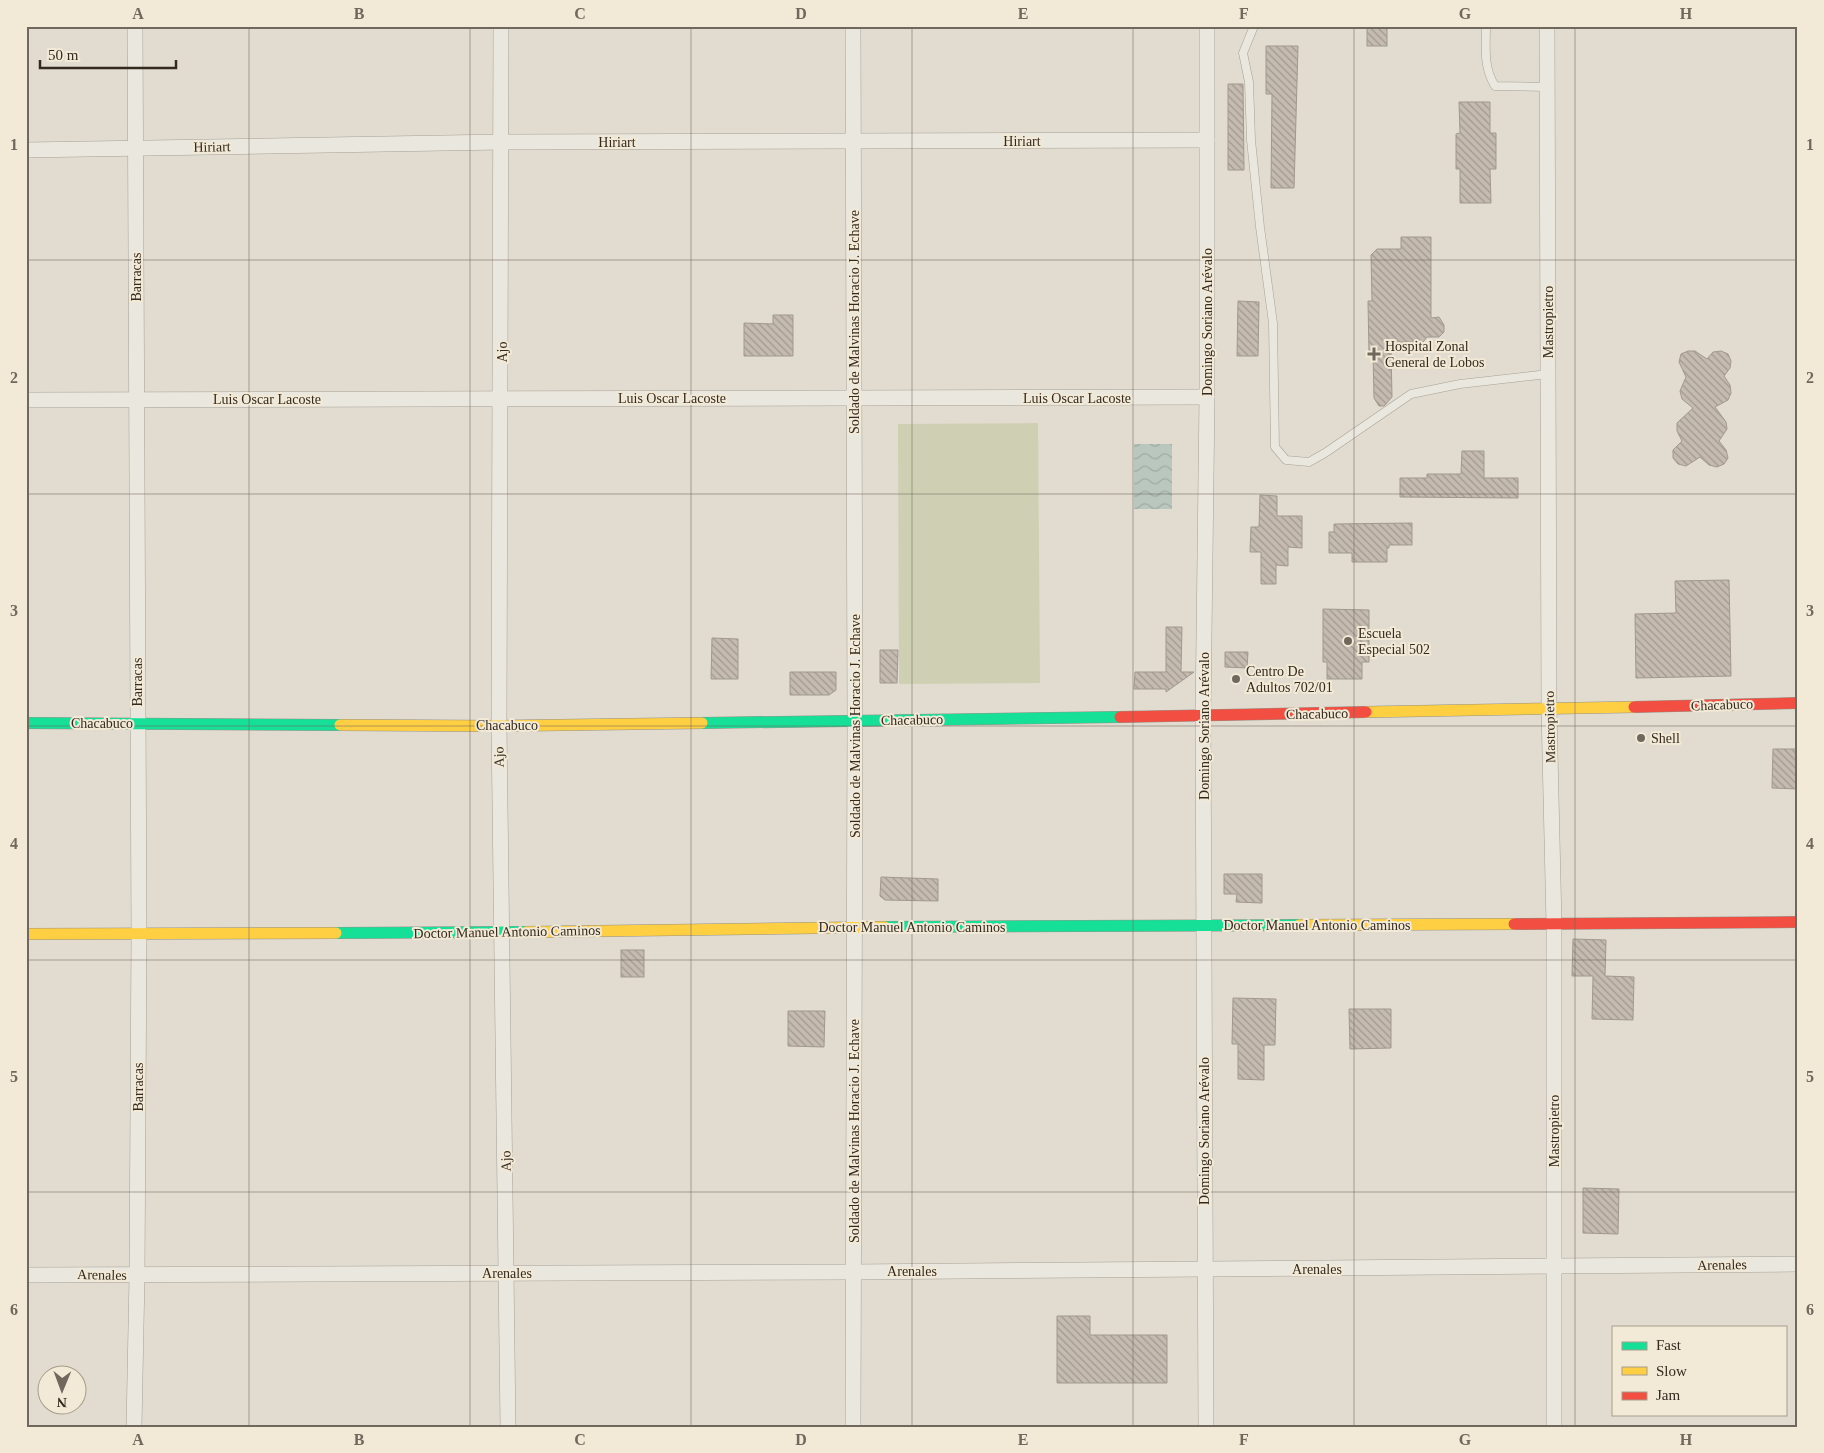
<svg xmlns="http://www.w3.org/2000/svg" width="1824" height="1453" viewBox="0 0 1824 1453" font-family="'Times New Roman',serif">
	<defs>
		<pattern id="water-waves" width="16" height="10" patternUnits="userSpaceOnUse" patternTransform="scale(1.25)"><rect width="16" height="10" fill="#b9c7be"/><path d="M0 5q4-4 8 0t8 0" fill="none" stroke="#a0aba3"/></pattern>
		<pattern id="building-back-hatch" width="6" height="6" patternUnits="userSpaceOnUse" patternTransform="scale(1.25)"><rect width="6" height="6" fill="#c5bbb0"/><path d="M-1 5l2 2M0 0l6 6M5-1l2 2" fill="none" stroke="#a1988f"/></pattern>
	</defs>
	<rect width="100%" height="100%" fill="#e1dccf"/>
	<!-- green -->
	<polygon fill="#cfd0b3" points="1038,423 1040,683 899,684 898,424"/>
	<!-- water -->
	<rect fill="url(#water-waves)" x="1134" y="444" width="38" height="65"/>
	<!-- building -->
	<g fill="url(#building-back-hatch)" stroke="#a1988e">
		<rect x="1367" y="26" width="20" height="20"/>
		<polygon points="1266,46 1298,46 1294,188 1271,188 1272,94 1266,94"/>
		<polygon points="1228,84 1243,84 1244,170 1228,170"/>
		<polygon points="1459,102 1490,102 1490,133 1496,133 1496,169 1490,169 1491,203 1460,203 1460,169 1456,169 1456,134 1460,133"/>
		<polygon points="1401,237 1431,237 1431,318 1439,317 1444,325 1444,332 1439,337 1427,337 1423,342 1398,342 1398,352 1391,352 1392,397 1384,406 1379,406 1374,398 1373,353 1369,353 1368,301 1372,301 1371,255 1377,249 1401,249"/>
		<polygon points="1238,301 1259,302 1258,356 1237,356"/>
		<polygon points="773,315 793,315 793,356 744,356 744,323 773,324"/>
		<polygon points="1688,351 1695,351 1707,359 1713,352 1721,351 1728,354 1731,361 1730,368 1724,376 1730,385 1731,393 1728,400 1715,407 1726,422 1727,429 1719,441 1726,450 1728,458 1724,464 1717,467 1709,465 1700,457 1686,466 1678,464 1673,458 1673,450 1682,441 1677,431 1677,423 1693,408 1682,399 1680,391 1686,377 1679,362 1681,354"/>
		<polygon points="1462,451 1484,451 1484,478 1518,478 1518,498 1400,497 1400,478 1427,478 1427,474 1461,474"/>
		<polygon points="1260,495 1277,496 1277,516 1302,516 1302,548 1288,547 1288,566 1276,565 1276,584 1261,584 1261,552 1250,552 1251,527 1259,527"/>
		<polygon points="1412,523 1412,545 1389,545 1389,548 1387,548 1387,562 1352,562 1352,553 1329,553 1329,532 1334,532 1334,524"/>
		<polygon points="1729,580 1731,676 1636,678 1635,614 1676,613 1675,581"/>
		<polygon points="1323,609 1369,610 1369,662 1362,662 1362,679 1327,679 1327,662 1323,662"/>
		<polygon points="1166,627 1182,627 1181,672 1194,672 1166,692 1166,689 1134,689 1135,672 1166,672"/>
		<polygon points="712,638 738,639 738,679 711,679"/>
		<polygon points="880,650 898,650 897,683 880,683"/>
		<polygon points="1225,652 1248,652 1247,668 1225,667"/>
		<polygon points="790,672 836,672 836,690 829,695 790,695"/>
		<polygon points="1773,749 1798,749 1798,789 1772,788"/>
		<polygon points="1224,874 1262,874 1262,903 1236,902 1237,894 1224,894"/>
		<polygon points="881,877 938,879 938,901 885,900 880,896"/>
		<polygon points="1573,939 1606,940 1605,976 1634,977 1633,1020 1592,1019 1593,976 1572,976"/>
		<rect x="621" y="950" width="23" height="27"/>
		<polygon points="1233,998 1276,999 1275,1045 1264,1045 1264,1080 1238,1079 1238,1044 1232,1044"/>
		<polygon points="1349,1009 1391,1009 1391,1048 1350,1049"/>
		<polygon points="788,1011 825,1011 824,1047 788,1046"/>
		<polygon points="1583,1188 1619,1189 1618,1234 1583,1233"/>
		<polygon points="1057,1316 1090,1316 1090,1335 1167,1335 1167,1383 1057,1383"/>
	</g>
	<g fill="none" stroke-linecap="round" stroke-linejoin="round">
		<defs>
			<g id="lane">
				<polyline points="1254,26 1243,53 1249,82 1251,140 1260,227 1273,323 1275,447 1286,460 1309,462 1325,453 1411,394 1460,384 1548,374"/>
				<path d="M1486,26C1486,47 1483,67 1495,86L1547,87"/>
			</g>
			<g id="street">
				<polyline points="501,26 499,726 508,1427"/>
				<polyline points="1547,26 1549,710 1554,924 1554,1427"/>
				<polyline points="26,150 502,142 1207,140"/>
				<polyline points="26,400 1207,397"/>
				<polyline points="26,1275 852,1272 1798,1264"/>
				<polyline points="134,1427 137,1276 139,934 135,26"/>
				<polyline points="853,1427 855,721 853,26"/>
				<polyline points="1206,1427 1203,716 1207,397 1207,26"/>
			</g>
			<g id="fast">
				<polyline points="26,723 340,725"/>
				<polyline points="702,723 1120,717"/>
				<polyline points="885,927 1299,925"/>
				<polyline points="336,933 526,932"/>
			</g>
			<g id="slow">
				<polyline points="1366,712 1634,707"/>
				<polyline points="340,725 499,726 702,723"/>
				<polyline points="1299,925 1514,924"/>
				<polyline points="526,932 885,927"/>
				<polyline points="26,934 336,933"/>
			</g>
			<g id="jam">
				<polyline points="1634,707 1798,703"/>
				<polyline points="1120,717 1366,712"/>
				<polyline points="1514,924 1798,922"/>
			</g>
		</defs>
		<!-- lane casing -->
		<use href="#lane" stroke="#a7a197" stroke-width="9"/>
		<!-- street casing -->
		<use href="#street" stroke="#a7a197" stroke-width="16"/>
		<!-- fast casing -->
		<use href="#fast" stroke="#969188" stroke-width="12"/>
		<!-- slow casing -->
		<use href="#slow" stroke="#969188" stroke-width="12"/>
		<!-- jam casing -->
		<use href="#jam" stroke="#969188" stroke-width="12"/>
		<!-- lane -->
		<use href="#lane" stroke="#eae7df" stroke-width="8"/>
		<!-- street -->
		<use href="#street" stroke="#eae7df" stroke-width="15"/>
		<!-- fast -->
		<use href="#fast" stroke="#16e098" stroke-width="11"/>
		<!-- slow -->
		<use href="#slow" stroke="#ffcf43" stroke-width="11"/>
		<!-- jam -->
		<use href="#jam" stroke="#f24e42" stroke-width="11"/>
	</g>
	<!-- grid -->
	<path fill="none" stroke="#71685d" stroke-width="1" stroke-opacity="0.55" d="M249,26V1427M470,26V1427M691,26V1427M912,26V1427M1133,26V1427M1354,26V1427M1575,26V1427M26,260H1798M26,494H1798M26,726H1798M26,960H1798M26,1192H1798"/>
	<!-- markers -->
	<g fill="#71685d" stroke="#f2e9d6" stroke-width="2">
		<path d="M1371.5 346.5h5v5h5v5h-5v5h-5v-5h-5v-5h5z"/>
		<circle cx="1348" cy="641" r="5"/>
		<circle cx="1236" cy="679" r="5"/>
		<circle cx="1641" cy="738" r="5"/>
	</g>
	<g text-anchor="middle" dominant-baseline="central" stroke-width="4" stroke-linejoin="round" paint-order="stroke">
		<!-- street labels -->
		<g font-size="14" fill="#352a20" stroke="#f2e9d6">
			<text x="1022" y="141">Hiriart</text>
			<text x="617" y="142">Hiriart</text>
			<text transform="translate(212 147) rotate(-1)">Hiriart</text>
			<text transform="translate(136 277) rotate(-90)">Barracas</text>
			<text transform="translate(854 322) rotate(-90)">Soldado de Malvinas Horacio J. Echave</text>
			<text transform="translate(1207 322) rotate(-90)">Domingo Soriano Arévalo</text>
			<text transform="translate(1548 322) rotate(-90)">Mastropietro</text>
			<text transform="translate(502 352) rotate(-90)">Ajo</text>
			<text x="672" y="398">Luis Oscar Lacoste</text>
			<text x="1077" y="398">Luis Oscar Lacoste</text>
			<text x="267" y="399">Luis Oscar Lacoste</text>
			<text transform="translate(137 682) rotate(-90)">Barracas</text>
			<text transform="translate(1722 705) rotate(-2)">Chacabuco</text>
			<text transform="translate(1317 714) rotate(-1)">Chacabuco</text>
			<text transform="translate(912 720) rotate(-1)">Chacabuco</text>
			<text x="102" y="723">Chacabuco</text>
			<text x="507" y="725">Chacabuco</text>
			<text transform="translate(855 726) rotate(-90)">Soldado de Malvinas Horacio J. Echave</text>
			<text transform="translate(1204 726) rotate(-90)">Domingo Soriano Arévalo</text>
			<text transform="translate(1550 727) rotate(-91)">Mastropietro</text>
			<text transform="translate(499 757) rotate(-91)">Ajo</text>
			<text x="1317" y="925">Doctor Manuel Antonio Caminos</text>
			<text x="912" y="927">Doctor Manuel Antonio Caminos</text>
			<text transform="translate(507 932) rotate(-1)">Doctor Manuel Antonio Caminos</text>
			<text transform="translate(138 1087) rotate(-90)">Barracas</text>
			<text transform="translate(854 1131) rotate(-90)">Soldado de Malvinas Horacio J. Echave</text>
			<text transform="translate(1204 1131) rotate(-90)">Domingo Soriano Arévalo</text>
			<text transform="translate(1554 1131) rotate(-90)">Mastropietro</text>
			<text transform="translate(506 1161) rotate(-91)">Ajo</text>
			<text transform="translate(1722 1265) rotate(-1)">Arenales</text>
			<text x="1317" y="1269">Arenales</text>
			<text x="912" y="1271">Arenales</text>
			<text x="507" y="1273">Arenales</text>
			<text transform="translate(102 1275) rotate(1)">Arenales</text>
		</g>
		<!-- poi labels -->
		<g font-size="14" fill="#352a20" stroke="#f2e9d6" text-anchor="start">
			<text x="1385" y="346">Hospital Zonal<tspan x="1385" dy="16">General de Lobos</tspan></text>
			<text x="1358" y="633">Escuela<tspan x="1358" dy="16">Especial 502</tspan></text>
			<text x="1246" y="671">Centro De<tspan x="1246" dy="16">Adultos 702/01</tspan></text>
			<text x="1651" y="738">Shell</text>
		</g>
	</g>
	<!-- border -->
	<rect width="1824" height="1453" fill="none" stroke="#f2e9d6" stroke-width="55"/>
	<!-- legend -->
	<rect x="1612" y="1326" width="175" height="90" fill="#f2e9d6" stroke="#a69d8d"/>
	<rect x="1622" y="1342" width="25" height="8" fill="#16e098" stroke="#a69d8d"/>
	<text x="1656" y="1350" font-size="15" fill="#352a20">Fast</text>
	<rect x="1622" y="1367" width="25" height="8" fill="#ffcf43" stroke="#a69d8d"/>
	<text x="1656" y="1376" font-size="15" fill="#352a20">Slow</text>
	<rect x="1622" y="1392" width="25" height="8" fill="#f24e42" stroke="#a69d8d"/>
	<text x="1656" y="1400" font-size="15" fill="#352a20">Jam</text>
	<!-- north arrow -->
	<g transform="translate(62 1390) rotate(181)"><circle r="24" fill="#f2e9d6" stroke="#a69d8d"/>
	<path d="M0-4L9 19L0 12L-9 19Z" fill="#71685d"/>
	<text y="-8" font-size="14" font-weight="bold" text-anchor="middle" fill="#352a20">N</text>
	</g>
	<!-- scale -->
	<path d="M40 60v8h136v-8" fill="none" stroke="#352a20" stroke-width="2.5"/>
	<text x="48" y="60" font-size="15" fill="#352a20" stroke="#f2e9d6" stroke-width="4" paint-order="stroke">50 m</text>
	<rect x="28" y="28" width="1768" height="1398" fill="none" stroke="#71685d" stroke-width="2"/>
	<g font-size="16" text-anchor="middle" font-weight="bold" fill="#71685d">
		<text x="138" y="19">A</text>
		<text x="359" y="19">B</text>
		<text x="580" y="19">C</text>
		<text x="801" y="19">D</text>
		<text x="1023" y="19">E</text>
		<text x="1244" y="19">F</text>
		<text x="1465" y="19">G</text>
		<text x="1686" y="19">H</text>
		<text x="14" y="150">1</text>
		<text x="1810" y="150">1</text>
		<text x="14" y="383">2</text>
		<text x="1810" y="383">2</text>
		<text x="14" y="616">3</text>
		<text x="1810" y="616">3</text>
		<text x="14" y="849">4</text>
		<text x="1810" y="849">4</text>
		<text x="14" y="1082">5</text>
		<text x="1810" y="1082">5</text>
		<text x="14" y="1315">6</text>
		<text x="1810" y="1315">6</text>
		<text x="138" y="1445">A</text>
		<text x="359" y="1445">B</text>
		<text x="580" y="1445">C</text>
		<text x="801" y="1445">D</text>
		<text x="1023" y="1445">E</text>
		<text x="1244" y="1445">F</text>
		<text x="1465" y="1445">G</text>
		<text x="1686" y="1445">H</text>
	</g>
</svg>
